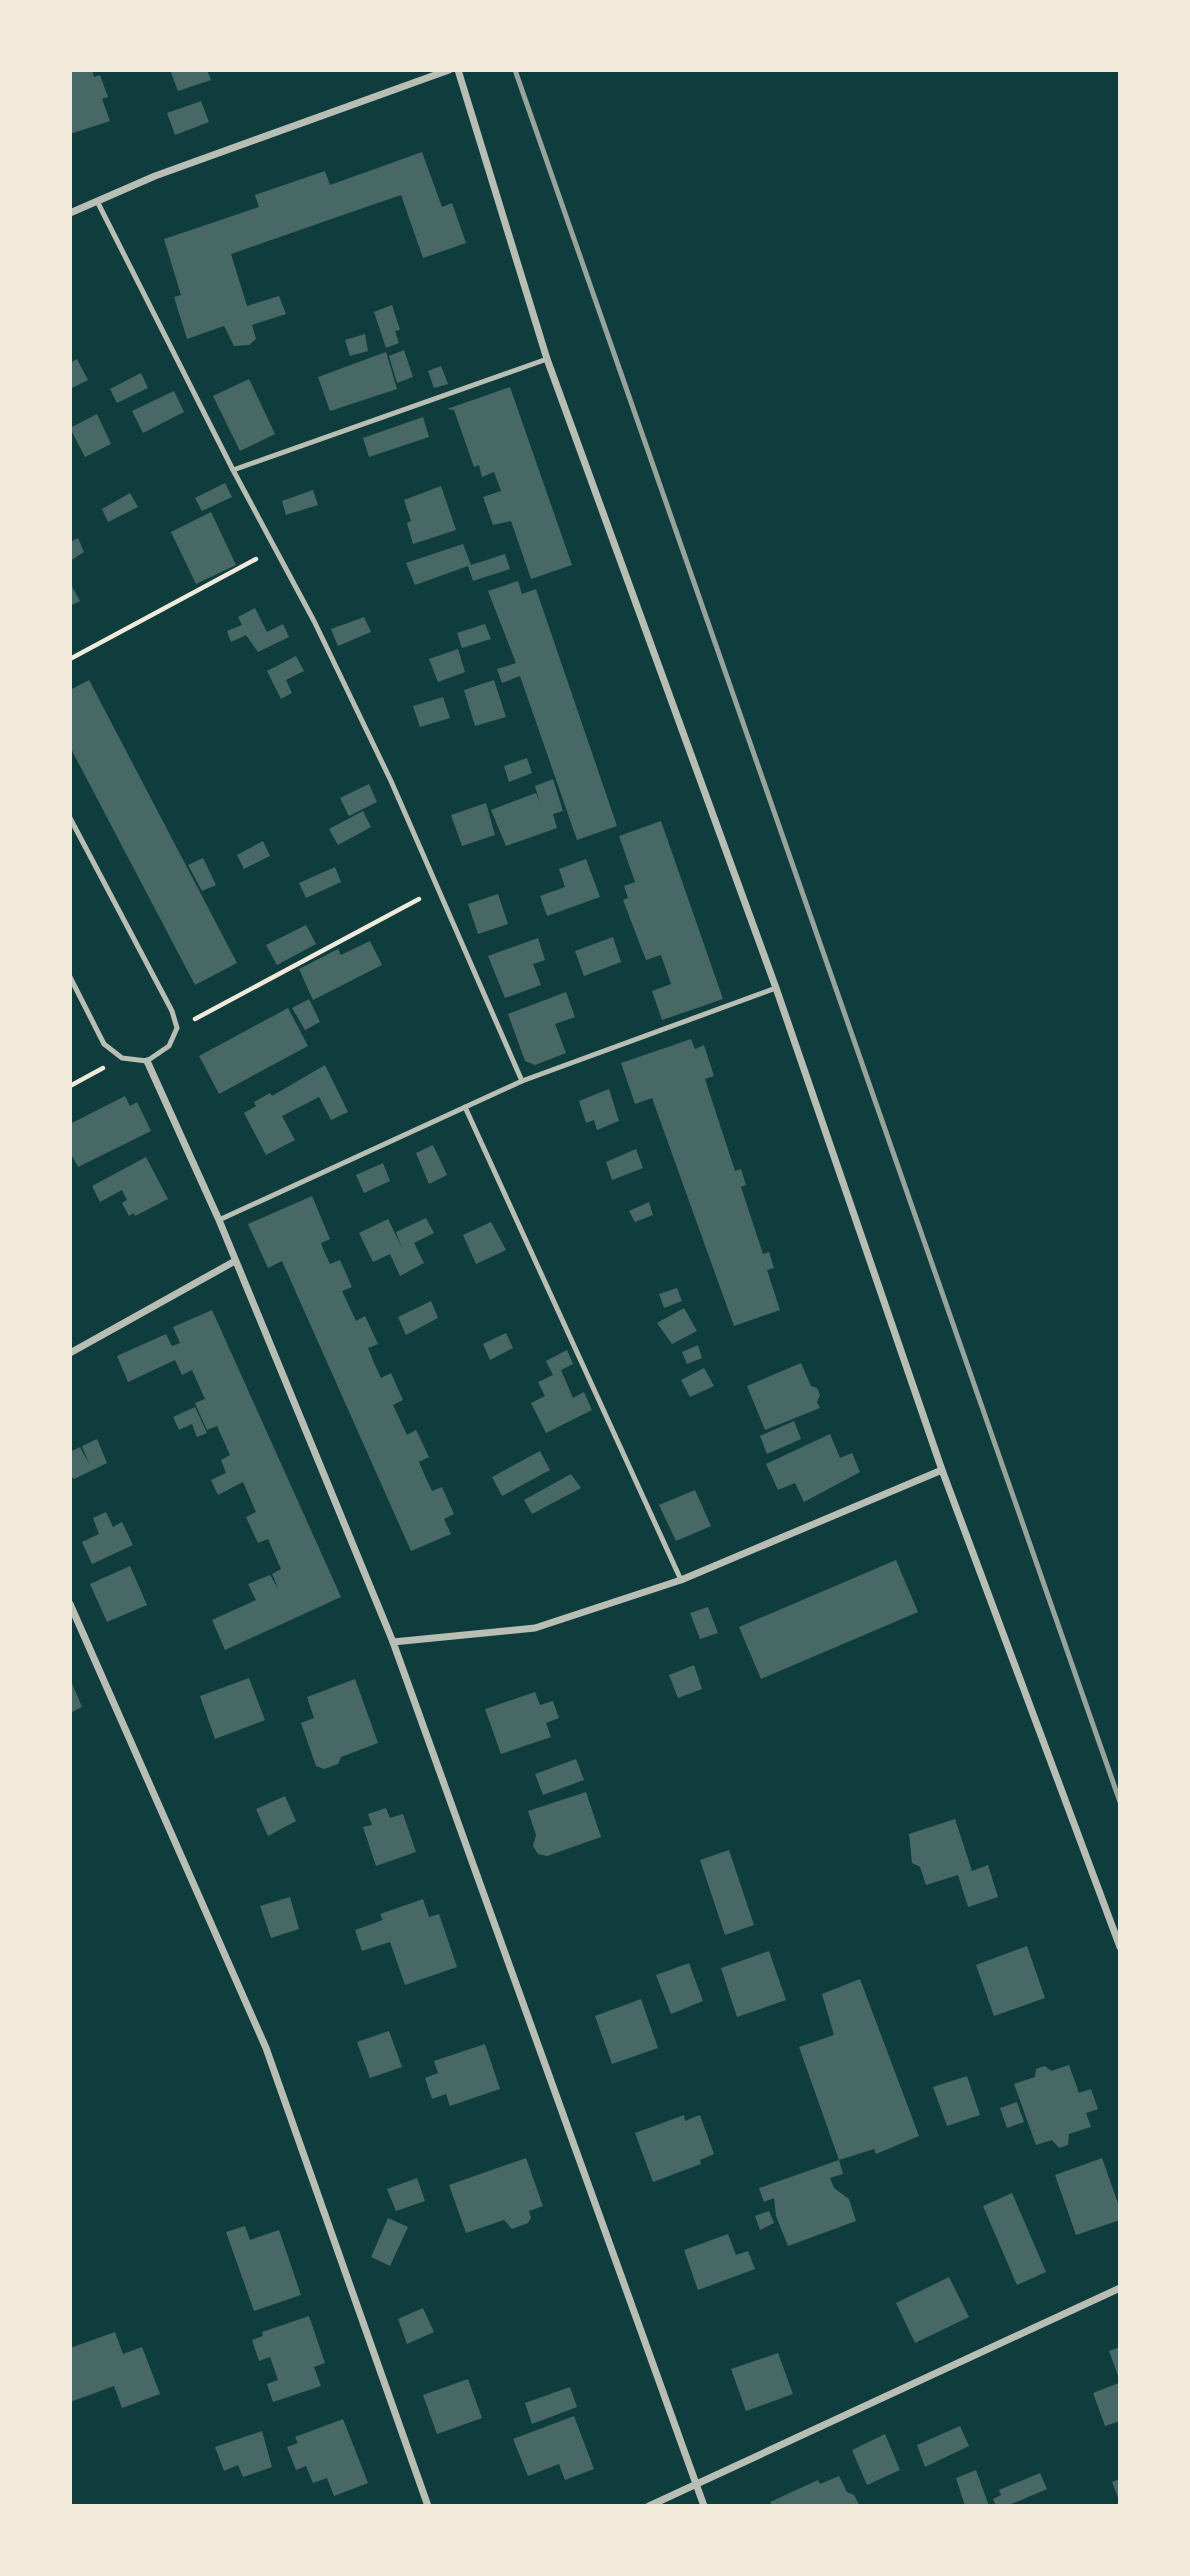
<svg xmlns="http://www.w3.org/2000/svg" width="1190" height="2576" viewBox="0 0 1190 2576" font-family="Jost,sans-serif">
	<rect width="100%" height="100%" fill="#0f3d3e"/>
	<!-- building -->
	<g fill="#486865">
		<polygon points="70,70 92,70 94,77 100,75 108,97 102,99 110,121 70,134"/>
		<polygon points="170,70 207,70 211,80 178,91"/>
		<polygon points="201,101 209,122 175,135 167,113"/>
		<polygon points="422,152 442,207 452,203 466,243 423,258 401,195 340,216 231,254 247,306 279,296 286,314 252,325 256,339 249,345 234,346 224,326 187,339 174,297 181,295 164,239 259,207 255,195 325,171 330,185"/>
		<polygon points="392,305 400,330 395,331 399,343 386,348 374,312"/>
		<polygon points="365,334 368,351 350,356 345,340"/>
		<polygon points="404,350 413,377 397,383 389,356"/>
		<polygon points="386,352 397,389 330,411 318,377"/>
		<polygon points="77,359 88,380 70,389 70,363"/>
		<polygon points="441,366 448,384 434,388 428,371"/>
		<polygon points="141,373 148,388 117,403 110,389"/>
		<polygon points="249,379 275,434 240,451 213,396"/>
		<polygon points="510,387 572,565 531,579 511,521 493,525 483,497 501,491 494,472 482,477 479,465 474,467 454,410 447,409"/>
		<polygon points="174,391 184,412 143,433 132,411"/>
		<polygon points="97,414 111,444 85,457 70,428"/>
		<polygon points="423,417 429,437 369,457 363,438"/>
		<polygon points="225,483 232,497 202,511 195,498"/>
		<polygon points="441,486 456,530 413,544 407,523 411,521 404,500"/>
		<polygon points="313,490 318,505 286,515 282,501"/>
		<polygon points="130,493 138,507 108,522 102,509"/>
		<polygon points="211,512 236,565 196,584 171,532"/>
		<polygon points="78,538 84,552 70,561 70,542"/>
		<polygon points="463,544 471,565 505,554 510,569 473,581 468,566 415,585 406,563"/>
		<polygon points="518,581 522,594 536,589 617,826 577,840 520,676 502,683 497,669 516,663 488,591"/>
		<polygon points="70,583 80,601 70,606"/>
		<polygon points="255,608 267,632 283,624 289,637 258,652 246,635 231,642 227,631 242,625 238,617"/>
		<polygon points="364,617 371,632 338,646 331,629"/>
		<polygon points="485,624 491,639 462,648 457,633"/>
		<polygon points="458,649 465,672 438,682 429,659"/>
		<polygon points="296,656 304,671 286,680 292,693 281,699 267,671"/>
		<polygon points="89,680 237,963 195,985 70,747 70,690"/>
		<polygon points="494,680 506,717 475,726 464,690"/>
		<polygon points="443,697 450,718 420,727 413,706"/>
		<polygon points="527,758 532,773 509,782 504,766"/>
		<polygon points="553,779 563,811 553,814 557,828 506,846 491,810 536,793 540,803 535,786"/>
		<polygon points="369,784 377,802 349,816 340,798"/>
		<polygon points="486,803 495,835 462,846 451,815"/>
		<polygon points="363,811 371,827 338,845 329,829"/>
		<polygon points="661,821 723,999 662,1020 652,991 671,984 661,955 646,960 623,900 628,898 624,886 635,882 619,836"/>
		<polygon points="263,841 270,856 244,869 237,855"/>
		<polygon points="203,858 216,885 202,891 188,865"/>
		<polygon points="586,859 600,897 547,916 540,896 565,887 559,869"/>
		<polygon points="335,867 341,882 306,898 299,883"/>
		<polygon points="498,894 508,924 478,934 468,904"/>
		<polygon points="306,925 316,944 277,965 266,945"/>
		<polygon points="613,937 621,962 584,976 575,951"/>
		<polygon points="538,938 545,960 533,964 541,985 505,998 488,956"/>
		<polygon points="370,941 382,965 313,1000 299,969 338,949 341,955"/>
		<polygon points="566,992 575,1017 555,1024 566,1053 535,1065 525,1061 508,1014"/>
		<polygon points="309,999 320,1022 305,1030 292,1008"/>
		<polygon points="288,1008 308,1046 219,1094 199,1056"/>
		<polygon points="691,1039 695,1049 704,1045 714,1076 705,1079 735,1171 741,1169 746,1185 741,1187 763,1254 769,1252 774,1268 767,1270 780,1310 734,1326 652,1098 635,1104 621,1063"/>
		<polygon points="325,1065 348,1112 331,1120 319,1097 282,1116 295,1140 266,1155 244,1113 256,1106 254,1102 270,1093 272,1096"/>
		<polygon points="609,1089 619,1121 597,1130 594,1120 586,1123 579,1101"/>
		<polygon points="125,1096 130,1106 137,1102 151,1131 78,1167 70,1152 70,1124"/>
		<polygon points="433,1145 447,1175 429,1184 416,1153"/>
		<polygon points="636,1149 643,1168 612,1180 606,1162"/>
		<polygon points="146,1157 168,1199 135,1216 134,1213 129,1216 122,1203 127,1200 122,1190 100,1202 92,1186"/>
		<polygon points="383,1163 390,1181 364,1193 356,1175"/>
		<polygon points="312,1196 330,1239 321,1243 323,1249 330,1264 340,1260 352,1287 342,1291 356,1321 365,1316 378,1344 368,1348 374,1363 381,1378 391,1373 403,1400 393,1405 407,1435 416,1430 429,1457 419,1462 425,1476 432,1491 442,1487 454,1514 444,1519 451,1534 411,1551 282,1261 268,1268 248,1224"/>
		<polygon points="649,1202 653,1215 635,1222 629,1211"/>
		<polygon points="426,1218 434,1233 414,1243 424,1263 400,1276 390,1254 373,1262 359,1233 388,1219 402,1248 396,1232"/>
		<polygon points="491,1222 506,1250 476,1264 463,1235"/>
		<polygon points="677,1288 682,1301 664,1308 659,1294"/>
		<polygon points="431,1301 438,1318 406,1335 398,1317"/>
		<polygon points="684,1308 697,1331 672,1344 657,1323"/>
		<polygon points="212,1310 341,1597 225,1650 212,1620 256,1600 248,1584 270,1575 279,1590 272,1574 281,1569 268,1539 258,1543 246,1517 256,1512 243,1482 218,1495 211,1480 226,1473 221,1460 230,1455 217,1426 207,1430 201,1417 195,1403 205,1399 192,1370 182,1375 175,1360 128,1382 117,1356 166,1334 172,1346 180,1343 173,1327"/>
		<polygon points="506,1333 513,1348 490,1360 483,1344"/>
		<polygon points="698,1345 702,1358 687,1364 682,1352"/>
		<polygon points="567,1350 573,1364 561,1370 573,1398 584,1392 592,1410 546,1433 531,1403 545,1396 538,1382 553,1375 546,1361"/>
		<polygon points="801,1363 811,1386 817,1388 820,1395 817,1402 820,1408 765,1430 747,1386"/>
		<polygon points="704,1368 714,1386 690,1397 681,1380"/>
		<polygon points="195,1407 207,1433 197,1437 192,1424 179,1430 173,1417"/>
		<polygon points="794,1421 801,1439 767,1454 760,1436"/>
		<polygon points="830,1434 840,1458 852,1453 860,1472 804,1502 795,1483 778,1490 766,1464"/>
		<polygon points="97,1439 107,1463 74,1479 70,1476 70,1452 80,1447 89,1464 82,1446"/>
		<polygon points="540,1451 550,1470 502,1496 492,1477"/>
		<polygon points="571,1474 581,1488 532,1514 524,1500"/>
		<polygon points="695,1490 711,1526 676,1541 659,1505"/>
		<polygon points="106,1512 113,1527 122,1522 133,1545 92,1564 82,1542 99,1534 93,1518"/>
		<polygon points="896,1560 918,1612 761,1679 739,1627"/>
		<polygon points="130,1566 147,1605 107,1622 90,1584"/>
		<polygon points="708,1607 718,1633 700,1639 690,1613"/>
		<polygon points="694,1665 702,1689 678,1698 669,1675"/>
		<polygon points="249,1678 265,1720 215,1739 200,1696"/>
		<polygon points="70,1679 82,1707 70,1713"/>
		<polygon points="355,1679 378,1743 341,1757 338,1764 324,1769 316,1766 301,1723 314,1718 307,1697"/>
		<polygon points="535,1692 540,1705 553,1701 559,1718 546,1723 551,1737 501,1754 485,1709"/>
		<polygon points="576,1759 584,1780 543,1795 535,1774"/>
		<polygon points="586,1792 601,1837 547,1856 538,1854 533,1846 536,1835 528,1811"/>
		<polygon points="285,1796 296,1821 268,1836 256,1809"/>
		<polygon points="386,1808 390,1818 403,1814 416,1852 376,1866 363,1827 372,1825 368,1814"/>
		<polygon points="955,1819 972,1871 988,1865 998,1897 968,1907 958,1875 926,1885 920,1867 912,1863 909,1834"/>
		<polygon points="729,1850 754,1925 725,1935 700,1860"/>
		<polygon points="290,1897 299,1929 271,1938 260,1906"/>
		<polygon points="423,1899 429,1917 439,1914 457,1967 405,1985 390,1942 362,1951 355,1930 383,1920 380,1914"/>
		<polygon points="1027,1946 1045,1998 994,2016 976,1965"/>
		<polygon points="769,1951 786,2000 737,2017 721,1968"/>
		<polygon points="689,1963 703,2001 671,2014 656,1975"/>
		<polygon points="860,1979 919,2136 876,2154 874,2149 839,2160 843,2174 830,2178 834,2188 849,2199 856,2221 788,2246 776,2216 774,2198 764,2202 759,2188 839,2160 799,2047 834,2035 822,1994"/>
		<polygon points="641,1999 658,2048 612,2064 595,2016"/>
		<polygon points="389,2031 402,2067 370,2078 357,2042"/>
		<polygon points="485,2044 500,2089 450,2106 446,2094 432,2099 425,2078 438,2073 434,2061"/>
		<polygon points="1069,2065 1079,2093 1091,2089 1098,2109 1086,2113 1091,2127 1069,2134 1068,2145 1059,2148 1052,2140 1036,2145 1014,2084 1035,2077 1036,2069 1045,2066 1051,2071"/>
		<polygon points="967,2076 980,2115 947,2126 933,2087"/>
		<polygon points="1017,2102 1024,2122 1007,2128 1000,2108"/>
		<polygon points="684,2115 685,2121 700,2115 714,2154 700,2160 701,2164 653,2182 635,2133"/>
		<polygon points="526,2158 543,2206 529,2211 531,2218 528,2223 512,2229 504,2220 466,2233 449,2185"/>
		<polygon points="1102,2158 1120,2209 1120,2220 1076,2235 1055,2175"/>
		<polygon points="417,2178 425,2201 396,2211 387,2189"/>
		<polygon points="1012,2193 1046,2272 1017,2285 983,2206"/>
		<polygon points="769,2211 774,2223 760,2230 755,2216"/>
		<polygon points="388,2218 408,2227 390,2266 371,2257"/>
		<polygon points="245,2226 250,2240 279,2230 301,2295 254,2311 226,2232"/>
		<polygon points="728,2234 736,2255 748,2251 755,2269 698,2290 684,2250"/>
		<polygon points="949,2277 969,2317 915,2343 896,2303"/>
		<polygon points="423,2308 434,2332 407,2344 398,2319"/>
		<polygon points="309,2316 325,2363 314,2367 321,2386 273,2402 267,2384 278,2380 270,2357 259,2361 252,2340 263,2336 262,2332"/>
		<polygon points="115,2332 123,2354 142,2347 160,2394 122,2408 114,2386 70,2402 70,2348"/>
		<polygon points="1120,2347 1120,2381 1109,2351"/>
		<polygon points="778,2353 793,2394 746,2411 731,2369"/>
		<polygon points="468,2379 482,2418 437,2434 423,2395"/>
		<polygon points="1119,2383 1120,2421 1105,2426 1093,2393"/>
		<polygon points="570,2387 577,2407 532,2424 525,2403"/>
		<polygon points="574,2416 594,2469 565,2480 559,2464 528,2476 513,2439"/>
		<polygon points="343,2419 368,2483 334,2496 327,2478 313,2483 306,2466 296,2470 287,2447 298,2443 295,2437"/>
		<polygon points="960,2426 969,2446 925,2467 917,2445"/>
		<polygon points="262,2431 272,2467 243,2477 238,2465 224,2471 215,2447"/>
		<polygon points="885,2434 900,2470 867,2485 852,2450"/>
		<polygon points="976,2470 989,2506 965,2506 956,2478"/>
		<polygon points="1040,2473 1047,2489 1007,2506 996,2506 993,2499 1001,2495 999,2490"/>
		<polygon points="839,2476 847,2492 854,2495 860,2506 772,2506 770,2502 818,2480 820,2484"/>
		<polygon points="1120,2479 1120,2503 1112,2482"/>
	</g>
	<g fill="none" stroke-linecap="round" stroke-linejoin="round">
		<!-- path -->
		<g stroke="#f1e9da" stroke-width="4.5">
			<polyline points="70,659 256,559"/>
			<polyline points="195,1019 419,899"/>
			<polyline points="70,1086 103,1068"/>
		</g>
		<!-- service -->
		<g stroke="#b8beb3" stroke-width="5">
			<polyline points="97,201 233,470 314,621 391,781 522,1081"/>
			<polyline points="233,470 547,359"/>
			<polyline points="70,818 172,1011 177,1028 169,1046 147,1061 122,1058 104,1044 70,977"/>
			<polyline points="465,1107 681,1580"/>
			<polyline points="219,1220 522,1081 776,988"/>
		</g>
		<!-- minor -->
		<g stroke="#b8beb3" stroke-width="7">
			<polyline points="458,70 547,359 776,988 942,1470 1120,1947"/>
			<polyline points="70,213 155,176 449,70"/>
			<polyline points="147,1061 219,1220 393,1642"/>
			<polyline points="70,1353 235,1261"/>
			<polyline points="70,1604 266,2048 428,2506"/>
			<polyline points="649,2506 1120,2288"/>
			<polyline points="704,2506 393,1642 535,1628 681,1580 942,1470"/>
		</g>
		<!-- rail -->
		<polyline stroke="#97a49c" stroke-width="5" points="515,70 1120,1802"/>
	</g>
	<!-- border -->
	<rect width="1190" height="2576" fill="none" stroke="#f1e9da" stroke-width="144"/>
</svg>
